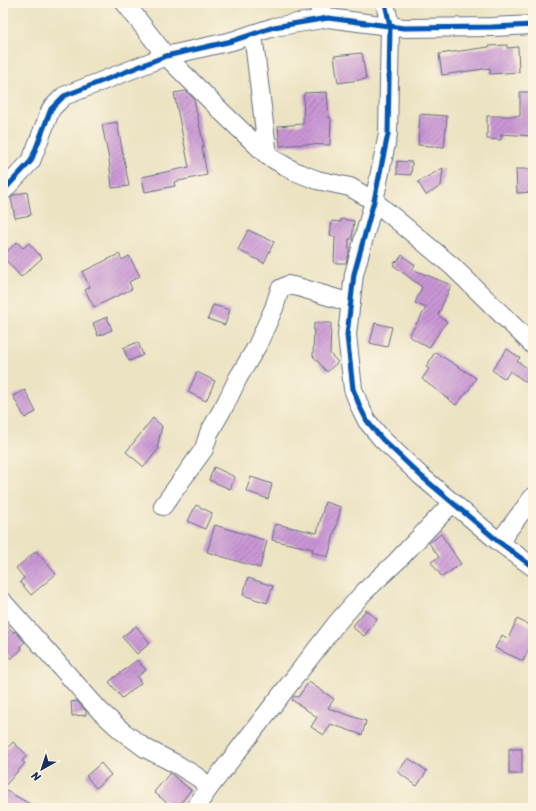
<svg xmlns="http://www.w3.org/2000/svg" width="536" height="811" viewBox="0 0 536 811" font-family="Sriracha,sans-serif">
	<defs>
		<pattern id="building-hatch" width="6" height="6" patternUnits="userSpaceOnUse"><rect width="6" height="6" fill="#c995d4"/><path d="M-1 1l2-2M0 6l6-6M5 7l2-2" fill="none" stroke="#a27aaf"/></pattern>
	</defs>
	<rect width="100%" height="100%" fill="#fcf5e5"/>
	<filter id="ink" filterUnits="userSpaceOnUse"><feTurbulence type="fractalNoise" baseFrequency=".025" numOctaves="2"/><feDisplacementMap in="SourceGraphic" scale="8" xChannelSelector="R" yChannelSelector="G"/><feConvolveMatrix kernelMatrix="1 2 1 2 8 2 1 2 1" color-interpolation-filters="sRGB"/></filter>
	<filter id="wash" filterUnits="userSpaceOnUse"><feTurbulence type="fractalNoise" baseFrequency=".012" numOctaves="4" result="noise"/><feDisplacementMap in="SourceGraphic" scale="16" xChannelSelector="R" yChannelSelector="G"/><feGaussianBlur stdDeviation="0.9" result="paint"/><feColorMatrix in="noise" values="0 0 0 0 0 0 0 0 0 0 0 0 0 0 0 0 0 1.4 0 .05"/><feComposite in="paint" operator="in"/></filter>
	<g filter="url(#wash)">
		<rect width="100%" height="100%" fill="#ece3c2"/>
		<g id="blocks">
			<!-- building -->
			<g fill="url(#building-hatch)">
				<polygon points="507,45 507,48 518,47 519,72 490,74 490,68 442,75 439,54 489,47 489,46"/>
				<polygon points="362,53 366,79 338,83 334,56"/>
				<polygon points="186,91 194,99 204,147 202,147 207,175 174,182 175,186 145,192 142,177 189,167 174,93"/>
				<polygon points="327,92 329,118 331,118 330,145 304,144 280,146 278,126 303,124 304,93"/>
				<polygon points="520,92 533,92 533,136 501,134 501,140 487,139 487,116 520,116"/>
				<polygon points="420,114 447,116 444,147 418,145"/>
				<polygon points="117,122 129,186 112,188 109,159 102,125"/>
				<polygon points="397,161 412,162 411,175 397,174"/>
				<polygon points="443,168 441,186 426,195 418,182"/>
				<polygon points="516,169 533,169 533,192 517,193"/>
				<polygon points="27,192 31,215 15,218 11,198 14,195"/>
				<polygon points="341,219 354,221 352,239 349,239 349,254 346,263 334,263 335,237 330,236 332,221 341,222"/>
				<polygon points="248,230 274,242 264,263 238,250"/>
				<polygon points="17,242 23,248 29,243 42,258 21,277 3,257 3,255"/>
				<polygon points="119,254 122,260 129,256 140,276 129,282 132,289 94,307 85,290 90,287 82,272"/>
				<polygon points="402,255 415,265 412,269 451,285 438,315 447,322 441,329 429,348 409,336 426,308 415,303 422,287 393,265 396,261 397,262"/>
				<polygon points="213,305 230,310 225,325 208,319"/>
				<polygon points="107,317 112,330 98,336 93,323"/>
				<polygon points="314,323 331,323 330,354 338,362 327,372 313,356"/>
				<polygon points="375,323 392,327 387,347 370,343"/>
				<polygon points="138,342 143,355 129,361 123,348"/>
				<polygon points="507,349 520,358 517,361 533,372 533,387 510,371 505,379 492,370"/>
				<polygon points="435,352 476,378 468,391 456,405 422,379 429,369 426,367"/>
				<polygon points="197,372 215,381 206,401 188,392"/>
				<polygon points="25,390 36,412 25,418 13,396"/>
				<polygon points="153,418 162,426 158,444 157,446 159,448 144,467 126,452"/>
				<polygon points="214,467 235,477 230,489 209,480"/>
				<polygon points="251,477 272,484 268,499 246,491"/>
				<polygon points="325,502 341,507 328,557 312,552 313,549 272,540 275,524 317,533"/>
				<polygon points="196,505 212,513 205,529 188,521"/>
				<polygon points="215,525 267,541 260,568 207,552"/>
				<polygon points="441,534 461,564 442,577 431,562 439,557 429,543"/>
				<polygon points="36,551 56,574 31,595 20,582 24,578 16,568"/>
				<polygon points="248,578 273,586 267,603 243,595"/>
				<polygon points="366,610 377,619 364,636 352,627"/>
				<polygon points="517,619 533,627 533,641 523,661 495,648 502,635 508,639"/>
				<polygon points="3,621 14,633 15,631 25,642 20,646 22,649 11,659 3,650"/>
				<polygon points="136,626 150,643 137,654 122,637"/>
				<polygon points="137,660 146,670 137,677 141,683 122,698 109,682"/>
				<polygon points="309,682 334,699 328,708 366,721 362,735 331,724 324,735 311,727 317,717 292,700 294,696 298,697"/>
				<polygon points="77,701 86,711 86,715 72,716 71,702"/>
				<polygon points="13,742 27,755 22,761 25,763 3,788 3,753"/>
				<rect x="509" y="749" width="13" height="25"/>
				<polygon points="408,758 427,771 417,786 398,772"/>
				<polygon points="101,763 111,775 96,788 86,776"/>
				<polygon points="170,773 191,790 177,808 173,808 154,792"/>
				<polygon points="3,789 37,808 3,808"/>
			</g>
		</g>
	</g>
	<g filter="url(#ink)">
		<use href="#blocks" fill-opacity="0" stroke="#646e81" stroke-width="1"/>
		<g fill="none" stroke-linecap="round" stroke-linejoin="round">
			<defs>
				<g id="street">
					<polyline points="125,3 166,56 224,114 268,156 294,171 317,180 350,187 374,201 452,266 533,345"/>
					<polyline points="316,3 328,18"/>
					<polyline points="385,3 390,26 388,134 374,201 354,274 347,335 353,389 360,407 367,421 382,439 421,476 499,542 533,567"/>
					<polyline points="253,34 268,156"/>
					<polyline points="3,191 31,161 51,109 64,96 166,56 232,41 274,27 328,18 404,28 492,27 533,25"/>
					<polyline points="163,506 204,449 209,433 226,403 238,378 257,346 274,308 280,289 288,285 298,287 351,303"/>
					<polyline points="499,542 533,497"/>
					<polyline points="3,602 100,711 122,731 145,748 178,765 199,778 209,788 195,808"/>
					<polyline points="209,788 336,624 364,592 396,562 453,502"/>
				</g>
			</defs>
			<!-- street casing -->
			<use href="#street" stroke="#646e81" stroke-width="20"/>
			<!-- street -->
			<use href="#street" stroke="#fff" stroke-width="18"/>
			<defs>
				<g id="cycleway">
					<polyline points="385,3 390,26 388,134 374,201 354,274 347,335 353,389 360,407 367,421 382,439 421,476 499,542 533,567"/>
					<polyline points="3,191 31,161 51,109 64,96 166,56 232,41 274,27 328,18 404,28 492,27 533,25"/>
				</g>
			</defs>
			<!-- cycleway casing -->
			<use href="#cycleway" stroke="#fcf5e5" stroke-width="8"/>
			<!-- cycleway -->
			<use href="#cycleway" stroke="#0057b8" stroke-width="5"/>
		</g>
	</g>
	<!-- margin -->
	<rect width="536" height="811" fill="none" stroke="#fcf5e5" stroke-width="16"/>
	<!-- north arrow -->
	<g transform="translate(42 769) rotate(219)" stroke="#fcf5e5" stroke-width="3" paint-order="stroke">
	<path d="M0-3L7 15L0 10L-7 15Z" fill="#1b2f5e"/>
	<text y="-6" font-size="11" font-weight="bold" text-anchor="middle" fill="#1b2f5e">N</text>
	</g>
</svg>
